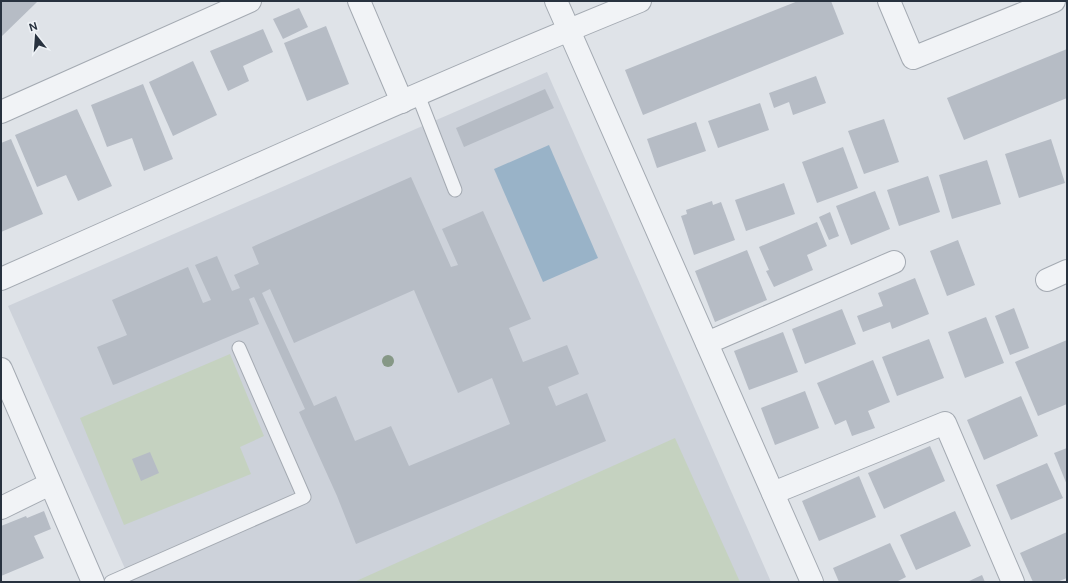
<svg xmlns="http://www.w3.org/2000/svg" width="1068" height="583" viewBox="0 0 1068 583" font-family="'DM Sans',sans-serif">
	<rect width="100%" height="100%" fill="#dfe3e8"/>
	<!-- built -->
	<polygon fill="#cdd2da" points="547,72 771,582 131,582 8,306"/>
	<!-- green -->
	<g fill="#c5d2c0">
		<polygon points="230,354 264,436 240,447 251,474 124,525 80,418"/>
		<polygon points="675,438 740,582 354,582"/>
	</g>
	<!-- water -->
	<polygon fill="#99b3c8" points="549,145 598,258 543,282 494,169"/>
	<!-- building -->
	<g fill="#b6bcc5" fill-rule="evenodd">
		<polygon points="1,1 35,1 37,2 1,37"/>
		<polygon points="798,1 831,1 844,34 643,115 625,70"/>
		<polygon points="299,8 308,27 283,39 273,19"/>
		<polygon points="326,26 349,84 307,101 284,43"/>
		<polygon points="263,29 273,52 243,66 249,81 228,91 210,51"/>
		<polygon points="1067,49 1067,98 964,140 947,98"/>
		<polygon points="193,61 217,115 173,136 149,82"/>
		<polygon points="816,76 826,103 793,115 789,102 774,108 769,93"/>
		<polygon points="143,84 173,159 144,171 132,138 107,147 91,105"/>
		<polygon points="545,89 554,108 464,147 456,128"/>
		<polygon points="760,103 769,130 718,148 708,121"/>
		<polygon points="77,109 112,186 78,201 66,175 37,187 15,135"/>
		<polygon points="884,119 899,162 864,174 848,131"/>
		<polygon points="696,122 706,151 657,168 647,139"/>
		<polygon points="11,139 43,214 1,232 1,143"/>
		<polygon points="1051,139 1065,183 1019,198 1005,154"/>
		<polygon points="843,147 858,188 817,203 802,162"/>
		<polygon points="987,160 1001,204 952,219 939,175"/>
		<polygon points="928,176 940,212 899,226 887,190"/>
		<path d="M411,177L451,267L458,265L442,229L483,211L531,319L509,328L523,362L567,345L579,374L548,387L556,406L587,393L606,441L356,544L337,496L299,412L305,409L254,297L249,299L259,324L116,384L113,385L97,347L127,335L112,300L188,267L203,303L211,300L195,265L217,256L232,291L240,288L234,275L259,264L252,247ZM270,289L294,343L414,290L458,393L492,378L510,424L409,466L391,426L355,441L336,396L314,406L262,293Z"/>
		<polygon points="784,183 795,214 746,231 735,200"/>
		<polygon points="875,191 890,229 851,245 836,206"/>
		<polygon points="712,201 713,205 721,202 735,240 694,255 681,216 687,214 686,210"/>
		<polygon points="830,212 839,236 829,240 819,217"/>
		<polygon points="817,222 827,246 807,255 813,270 774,287 766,271 769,270 759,247"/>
		<polygon points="958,240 975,285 947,296 930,251"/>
		<polygon points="747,250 767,300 715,322 695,271"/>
		<polygon points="915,278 929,314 892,329 890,322 863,332 857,316 883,306 878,293"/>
		<polygon points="1014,308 1029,348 1010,355 995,316"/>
		<polygon points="842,309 856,344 805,364 792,329"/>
		<polygon points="986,317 1004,363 965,378 948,332"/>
		<polygon points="783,332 798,372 749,390 734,351"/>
		<polygon points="929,339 944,378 897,396 882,357"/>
		<polygon points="1067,340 1067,404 1038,416 1015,362"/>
		<polygon points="873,360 890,402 868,411 875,428 852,436 846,420 835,425 817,383"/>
		<polygon points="805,391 819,428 775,445 761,408"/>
		<polygon points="1021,396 1038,436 984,460 967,420"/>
		<polygon points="930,446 945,481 884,509 868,473"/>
		<polygon points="1067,448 1067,485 1054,453"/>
		<polygon points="150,452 159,473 141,481 132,459"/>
		<polygon points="1047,463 1063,498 1011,520 996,485"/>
		<polygon points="859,476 876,517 819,541 802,501"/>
		<polygon points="44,511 51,529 34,536 44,558 1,576 1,526 26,516 27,518"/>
		<polygon points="955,511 971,546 916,570 900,535"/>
		<polygon points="1067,532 1067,578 1057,582 1033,582 1020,553"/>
		<polygon points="890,543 906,577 896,582 839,582 833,568"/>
		<polygon points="982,575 985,582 967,582"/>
	</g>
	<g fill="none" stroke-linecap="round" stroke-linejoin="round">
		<defs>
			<g id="service">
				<polyline points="418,95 455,190"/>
				<polyline points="111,582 304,497 239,348"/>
			</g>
			<g id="minor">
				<polyline points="359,1 402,102"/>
				<polyline points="556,1 812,582"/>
				<polyline points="889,1 913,58 1054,1"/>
				<polyline points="1,112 250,1"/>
				<path d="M1,279C214,185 425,88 640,1"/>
				<polyline points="1047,280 1067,271"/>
				<polyline points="707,343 894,262"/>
				<polyline points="1,369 93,582"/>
				<polyline points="773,493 945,423 1013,582"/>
				<polyline points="1,508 50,484"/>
			</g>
		</defs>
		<!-- service casing -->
		<use href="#service" stroke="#a4aab2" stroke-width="15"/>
		<!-- minor casing -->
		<use href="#minor" stroke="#a4aab2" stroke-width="24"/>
		<!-- service -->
		<use href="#service" stroke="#f1f3f6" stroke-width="13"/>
		<!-- minor -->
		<use href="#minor" stroke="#f1f3f6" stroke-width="22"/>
	</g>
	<!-- trees -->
	<circle fill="#869886" cx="388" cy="361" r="6"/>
	<!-- border -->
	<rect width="1068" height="583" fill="none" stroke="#28323f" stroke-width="4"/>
	<!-- north arrow -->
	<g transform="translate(36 36) rotate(343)" stroke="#eef2f6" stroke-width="3" paint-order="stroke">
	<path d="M0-3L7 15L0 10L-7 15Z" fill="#28323f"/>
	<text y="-6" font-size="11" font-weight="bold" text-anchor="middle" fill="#28323f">N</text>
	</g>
</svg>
